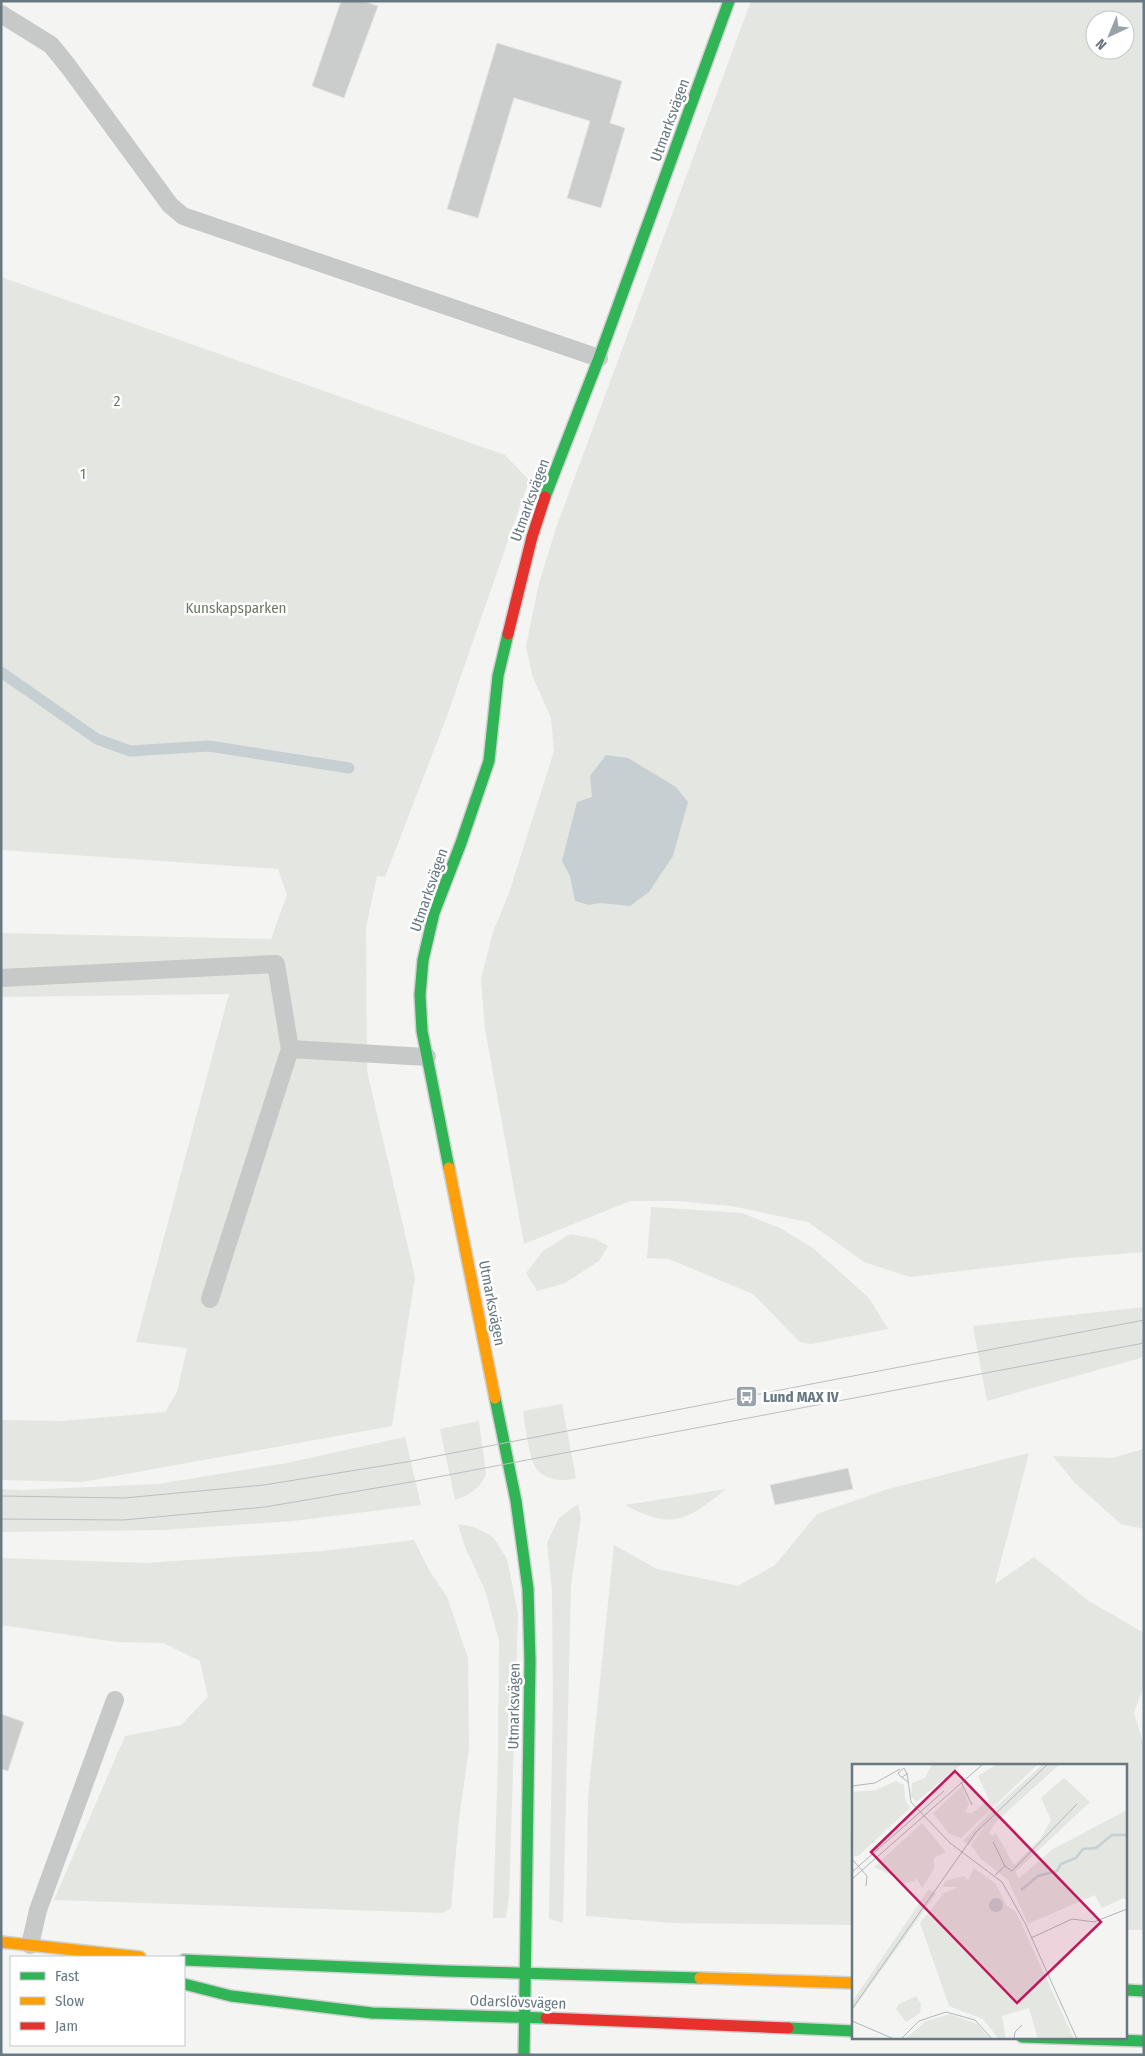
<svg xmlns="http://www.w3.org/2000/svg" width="1145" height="2056" viewBox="0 0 1145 2056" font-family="'Fira Sans Condensed',sans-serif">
	<rect width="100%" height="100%" fill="#f4f4f3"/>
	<!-- green -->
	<g fill="#e3e6e1" fill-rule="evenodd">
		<path d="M751,1H1144V1252L1070,1258L910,1277L864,1262L808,1222L731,1206L677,1201H630L524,1244L485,1029L481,978L493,932L509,893L554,751L551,718L532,675L526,646L539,583L556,528ZM1095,20H1125V50H1095Z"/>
		<polygon points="1,277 505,455 529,480 447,716 385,877 377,876 366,927 367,1071 415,1277 392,1426 82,1482 1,1480 1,1420 62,1421 165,1412 177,1392 187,1348 136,1342 229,994 1,997 1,933 271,939 287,895 278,869 1,850"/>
		<polygon points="651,1207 742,1213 780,1228 813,1248 869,1298 888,1329 811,1344 800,1342 753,1294 669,1259 647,1258"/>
		<polygon points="570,1234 596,1239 608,1246 599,1261 565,1283 537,1291 526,1273 543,1251"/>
		<polygon points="1144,1307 1144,1357 987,1401 973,1326"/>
		<path d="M562,1404L576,1478C562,1483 541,1479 534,1465C529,1454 525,1424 523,1411Z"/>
		<path d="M479,1421L486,1474C480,1489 469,1495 455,1500L440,1429Z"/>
		<polygon points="405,1437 421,1505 293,1521 163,1530 1,1532 1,1489 25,1490 158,1484 287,1463"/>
		<polygon points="1144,1449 1144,1529 1121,1524 1074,1482 1053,1456 1112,1458"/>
		<polygon points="1029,1453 995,1584 1034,1557 1089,1601 1144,1633 1144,1685 1134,1713 1144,1746 1144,1930 1126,1930 1126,1765 854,1765 854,1925 673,1923 586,1916 588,1798 614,1545 657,1569 738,1586 775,1565 817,1514 888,1489"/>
		<path d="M726,1489C686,1521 672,1530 625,1505Z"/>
		<polygon points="578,1504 581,1517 571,1585 563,1923 549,1919 553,1697 552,1590 547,1543 559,1518"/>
		<polygon points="458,1524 474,1527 493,1537 507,1559 518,1614 509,1897 506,1918 493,1918 498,1760 499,1640 485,1590 465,1547"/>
		<polygon points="414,1540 429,1570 447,1597 468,1658 469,1748 459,1819 451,1908 442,1913 54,1900 125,1736 181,1725 208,1697 200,1661 163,1643 117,1642 1,1625 1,1558 146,1563 323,1551"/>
	</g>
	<!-- water -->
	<polygon fill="#c6d0d2" points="606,755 628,758 676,787 688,802 673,856 649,892 630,906 600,903 589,905 575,901 570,876 562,861 577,802 592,797 590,776"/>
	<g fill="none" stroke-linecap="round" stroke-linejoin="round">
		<!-- stream -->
		<polyline stroke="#c6d0d2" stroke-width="11" points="1,672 97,739 130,751 209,746 349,768"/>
	</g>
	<!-- building -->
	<g fill="#cbcccc" stroke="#e4e4e3">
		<polygon points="341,1 363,1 378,6 344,98 312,86"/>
		<polygon points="497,43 622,81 610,123 625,128 601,208 567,198 590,121 514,98 478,218 447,209"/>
		<polygon points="848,1468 853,1489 775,1505 770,1485"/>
		<polygon points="1,1714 24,1722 8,1771 1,1769"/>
	</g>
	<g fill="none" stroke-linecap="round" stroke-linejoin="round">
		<defs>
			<g id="fast">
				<polyline points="545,497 599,358 729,1"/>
				<polyline points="449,1168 422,1031 420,995 423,960 434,913 461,843 489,761 498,676 508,634"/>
				<polyline points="495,1398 516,1501 528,1589 530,1661 524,2055"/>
				<polyline points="184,1960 445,1971 700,1978"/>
				<polyline points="184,1984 231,1996 372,2013 546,2018"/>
				<polyline points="1126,1990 1144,1991"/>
				<polyline points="788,2028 854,2031"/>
				<polyline points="1022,2037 1144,2041"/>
			</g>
			<g id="slow">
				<polyline points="449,1168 495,1398"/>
				<polyline points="1,1942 140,1957"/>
				<polyline points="700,1978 854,1983"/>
			</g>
			<g id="jam">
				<polyline points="508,634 532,537 545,497"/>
				<polyline points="546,2018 788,2028"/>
			</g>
		</defs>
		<!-- fast casing -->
		<use href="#fast" stroke="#d0d1d1" stroke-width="14"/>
		<!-- slow casing -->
		<use href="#slow" stroke="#d0d1d1" stroke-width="14"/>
		<!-- jam casing -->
		<use href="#jam" stroke="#d0d1d1" stroke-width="14"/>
		<!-- lane -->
		<g stroke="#c7c9c9" stroke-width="18">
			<polyline points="1,14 51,45 68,66 170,205 183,216 599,358"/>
			<polyline points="1,978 276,964 290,1049 427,1057"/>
			<polyline points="210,1299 290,1049"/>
			<polyline points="30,1945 38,1910 115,1700"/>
		</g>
		<!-- fast -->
		<use href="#fast" stroke="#30b455" stroke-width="11"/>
		<!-- slow -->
		<use href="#slow" stroke="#ff9f0a" stroke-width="11"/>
		<!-- jam -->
		<use href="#jam" stroke="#e5322d" stroke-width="11"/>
		<!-- tram -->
		<g stroke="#bdbebf" stroke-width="1">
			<polyline points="1,1496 124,1498 264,1485 406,1462 1144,1320"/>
			<polyline points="1,1519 123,1520 265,1507 411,1482 1144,1343"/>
		</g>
	</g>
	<!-- icons -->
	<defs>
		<symbol id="bus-square" viewBox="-11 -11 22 22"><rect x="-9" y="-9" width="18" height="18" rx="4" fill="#98a3a9" stroke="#fff"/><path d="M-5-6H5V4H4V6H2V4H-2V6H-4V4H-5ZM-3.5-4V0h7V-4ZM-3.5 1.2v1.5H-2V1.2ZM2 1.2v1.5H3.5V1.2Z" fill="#fff"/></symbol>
	</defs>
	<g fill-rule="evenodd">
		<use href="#bus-square" x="734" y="1384" width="25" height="25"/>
	</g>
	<g text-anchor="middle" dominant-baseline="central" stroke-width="5" stroke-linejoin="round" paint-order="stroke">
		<!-- street labels -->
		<g font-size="15" fill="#677881" stroke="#fff">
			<text transform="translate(670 120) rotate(-70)">Utmarksvägen</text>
			<text transform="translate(530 500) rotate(-70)">Utmarksvägen</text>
			<text transform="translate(429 890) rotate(-71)">Utmarksvägen</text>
			<text transform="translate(492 1303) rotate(79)">Utmarksvägen</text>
			<text transform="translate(514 1706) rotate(-89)">Utmarksvägen</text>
			<text transform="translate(518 2002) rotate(2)">Odarslövsvägen</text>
		</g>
		<!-- park labels -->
		<g font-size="15" fill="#6b7965" stroke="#fff">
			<text x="117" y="401">2</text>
			<text x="83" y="474">1</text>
			<text x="236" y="608">Kunskapsparken</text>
		</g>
		<!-- poi labels -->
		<g font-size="15" font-weight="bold" fill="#677881" stroke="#fff" text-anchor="start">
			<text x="763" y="1397">Lund MAX IV</text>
		</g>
	</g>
	<!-- overview -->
	<g transform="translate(852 1764)">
		<rect width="275" height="275" fill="#f4f4f3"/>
		<path d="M80,0H110L64,38L59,32L60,19L73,14ZM145,0H186L109,74L97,70L81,49L110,22L117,40L113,48L120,49L137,36L126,12ZM191,0H198L183,14L199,0H208L144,58L137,69L140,72L144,69L162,101L188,75L199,56L189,34L200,24L212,14L238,38L163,108L167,114L201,85L275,46V139L272,134L250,144L243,131L176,160L156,116L128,94L119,81L137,55L117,81L111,77L139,47ZM44,17L52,21L53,35L58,44L6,92H2L0,28L24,26ZM70,59L94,88L82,94V105L70,124L64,113L63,117L48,120L44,113L22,103ZM122,104L144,120L155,142L164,148L222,275H186L177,244L150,252L154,275H147L131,255L97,242L68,159L92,129L107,123H90L94,117L112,112L116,116ZM77,125L84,130L0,247V238ZM64,232L69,240L68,249L54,258L44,245L47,240ZM98,250L125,260L138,275H53L74,257Z" fill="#e3e6e1"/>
		<path d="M137 141a7 7 0 1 1 14 0a7 7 0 1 1-14 0Z" fill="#c6d0d2"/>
		<path fill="none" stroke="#c6d0d2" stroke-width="2.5" d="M169,126L186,112L205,107L209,100L224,94L231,85L244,84L260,71H275"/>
		<path fill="none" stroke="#afb7bb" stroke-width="1" d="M55,9L59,38L98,79L150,118L173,159L225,275M50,13L55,10L52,4L46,9L48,12L56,18M109,18L120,41M0,22L23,19L48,5M141,78L153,102M0,95L15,112L14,122M0,108L92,27M143,111L153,102L160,107L225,40M0,115L131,0M179,174L220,155L242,158L275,145M0,245L124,68L196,0M0,257L42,275M49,275L67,257L94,248L123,256L140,275M162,275L163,268L170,261"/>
		<path fill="#c2185b" fill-opacity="0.15" stroke="#c2185b" stroke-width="2.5" d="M103,7L249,158L165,239L19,88Z"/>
		<rect width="275" height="275" fill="none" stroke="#677881" stroke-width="2.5"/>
	</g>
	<!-- border -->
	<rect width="1145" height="2056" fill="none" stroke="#677881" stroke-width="5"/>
	<!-- legend -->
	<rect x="10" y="1956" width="175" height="90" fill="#ffffff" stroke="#c2c9cd"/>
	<rect x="20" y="1972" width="25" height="8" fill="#30b455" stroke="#c2c9cd"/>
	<text x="55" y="1981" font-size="15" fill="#677881">Fast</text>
	<rect x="20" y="1997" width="25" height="8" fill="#ff9f0a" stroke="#c2c9cd"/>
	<text x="55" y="2006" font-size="15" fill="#677881">Slow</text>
	<rect x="20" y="2022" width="25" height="8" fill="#e5322d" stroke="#c2c9cd"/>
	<text x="55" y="2031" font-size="15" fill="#677881">Jam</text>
	<!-- north arrow -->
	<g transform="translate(1110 35) rotate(224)"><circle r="24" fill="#ffffff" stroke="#c2c9cd"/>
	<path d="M0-4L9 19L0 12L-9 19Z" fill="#98a3a9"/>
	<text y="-8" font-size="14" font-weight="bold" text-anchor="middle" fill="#677881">N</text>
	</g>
</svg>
